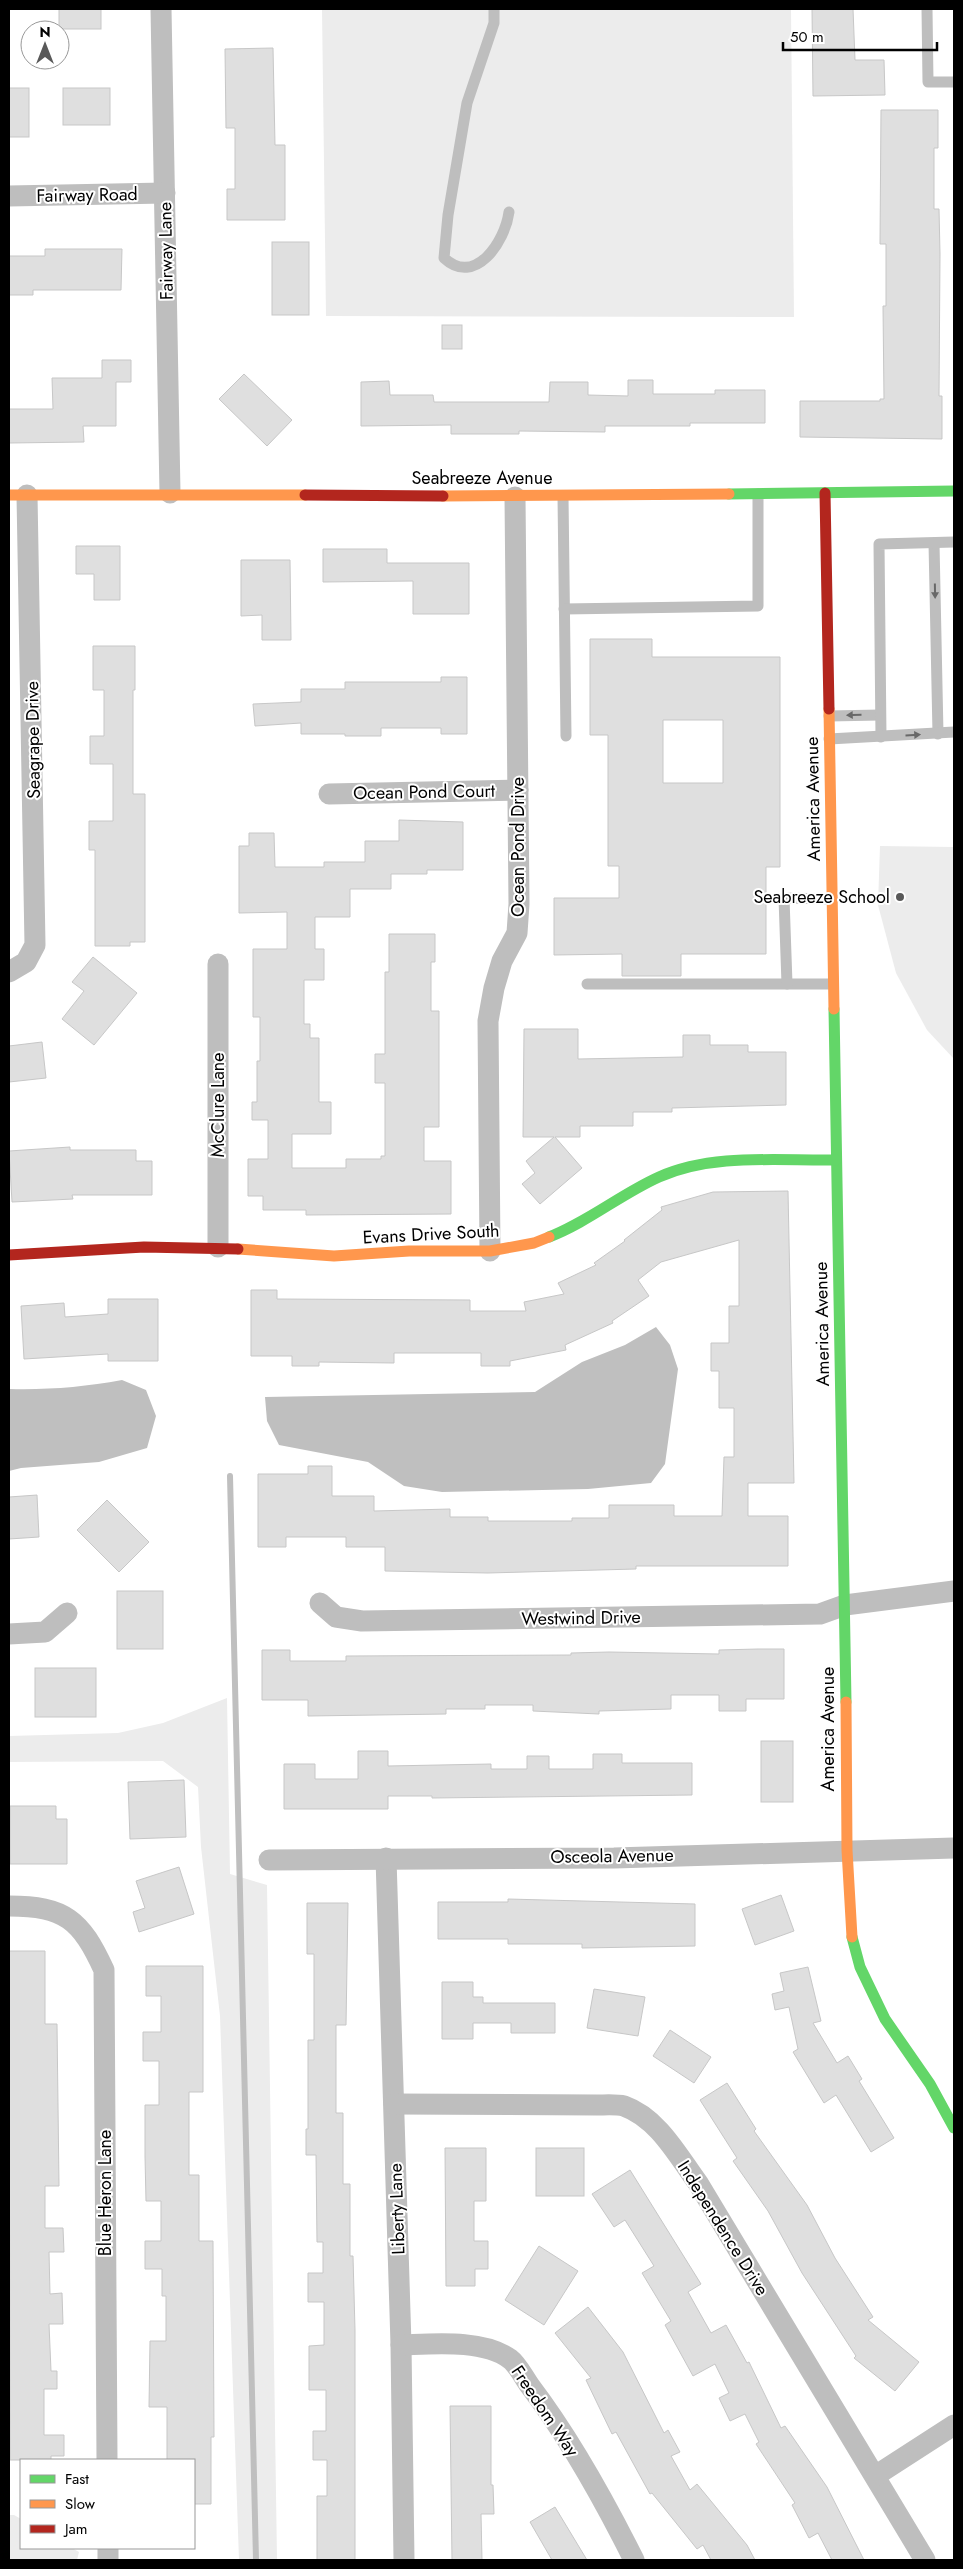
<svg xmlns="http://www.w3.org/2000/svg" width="963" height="2569" viewBox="0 0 963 2569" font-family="Jost,sans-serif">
	<rect width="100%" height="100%" fill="#fff"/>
	<!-- green -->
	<g fill="#ececec">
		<polygon points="322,9 791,9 794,317 326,316"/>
		<polygon points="880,846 954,847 954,1059 927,1030 896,973 878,905"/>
		<polygon points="227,1698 230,1874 267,1885 277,2560 239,2560 220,2016 201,1847 198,1787 163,1761 9,1762 9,1736 118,1733 163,1723"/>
		<polygon points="9,2515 14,2515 21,2519 21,2548 72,2548 79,2552 77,2560 9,2560"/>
	</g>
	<!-- water -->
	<g fill="#bfbfbf">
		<polygon points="656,1327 670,1345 678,1369 665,1464 651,1483 588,1489 442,1492 404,1486 368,1462 279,1445 267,1421 265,1397 535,1392 582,1362 625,1345"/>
		<path d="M122,1380L146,1390L156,1416L147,1448L99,1462L21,1468L9,1471V1389C48,1390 84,1387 122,1380Z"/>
	</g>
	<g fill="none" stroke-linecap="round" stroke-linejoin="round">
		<!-- stream -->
		<polyline stroke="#bfbfbf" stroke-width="6" points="230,1476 256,2560"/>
	</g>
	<!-- building -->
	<g fill="#dfdfdf" stroke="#c7c7c7" fill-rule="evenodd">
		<rect x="59" y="9" width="42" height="20"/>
		<polygon points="812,9 853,9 855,60 884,60 885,95 813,96"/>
		<polygon points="273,48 275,145 285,145 285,220 227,220 227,189 235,189 235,128 226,128 225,49"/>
		<rect x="9" y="88" width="20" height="49"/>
		<rect x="63" y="88" width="47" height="37"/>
		<polygon points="881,110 938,110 938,148 934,148 934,209 939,209 940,254 939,396 942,396 942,439 800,437 800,401 880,401 880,399 884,399 883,306 886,306 886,244 880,244"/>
		<rect x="272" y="242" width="37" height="73"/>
		<polygon points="45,249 122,249 121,290 33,290 33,295 9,295 9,256 45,256"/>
		<rect x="442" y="325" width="20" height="24"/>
		<polygon points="102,360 131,360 131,382 116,382 116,426 83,426 84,442 9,443 9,409 53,409 52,378 102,378"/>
		<polygon points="244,374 292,420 267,446 219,399"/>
		<polygon points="628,380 653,380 653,394 715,394 715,390 765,390 765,423 690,423 690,426 605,426 605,432 519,431 519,434 451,434 451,425 361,426 361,382 389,381 390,395 433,395 434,402 549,402 550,382 588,382 588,395 628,396"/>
		<polygon points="76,546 120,546 120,600 94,600 94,574 76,574"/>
		<polygon points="323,549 387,549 387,563 469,563 469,614 413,614 413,581 323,582"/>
		<polygon points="241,560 290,560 291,640 262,640 262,615 241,616"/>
		<path d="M590,639H652V657H780V867H766V954H681V976H622V954L554,955V898H619V866H608V735H590ZM663,720H723V783H663Z"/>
		<polygon points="93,646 135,646 135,690 133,690 133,794 145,794 145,942 130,942 130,946 95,946 95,850 89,850 89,821 113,821 113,764 90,764 90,736 104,736 104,690 93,690"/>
		<polygon points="441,677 467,677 467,734 441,734 441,728 381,728 381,736 345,736 345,734 301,734 301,723 255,726 253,704 301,702 301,689 345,689 345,682 441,682"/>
		<polygon points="399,820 463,822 463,870 427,870 427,874 391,874 391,889 350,889 350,917 315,917 315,949 324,949 324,980 304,980 304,1024 310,1024 310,1038 319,1038 319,1102 331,1102 331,1134 292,1134 292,1168 346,1168 346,1159 381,1159 381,1156 385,1156 385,1083 375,1083 375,1054 385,1054 385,972 389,972 389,934 435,934 435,962 431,962 431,1011 439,1011 439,1127 424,1127 424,1161 451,1161 451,1214 306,1215 306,1210 263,1210 263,1196 248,1196 248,1159 268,1159 268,1120 252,1120 252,1102 257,1102 257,1061 260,1061 260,1017 253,1017 253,949 287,949 287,912 239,913 239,846 249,846 249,833 274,833 275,867 324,867 324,862 365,862 365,841 399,841"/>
		<polygon points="93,957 137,993 94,1045 62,1019 84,991 72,982"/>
		<polygon points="524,1029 578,1029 578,1059 683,1057 683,1035 710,1035 710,1045 748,1045 748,1052 786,1052 786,1105 672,1108 672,1112 633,1112 633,1126 580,1126 580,1137 555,1137 582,1168 540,1204 522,1184 535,1173 526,1161 554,1137 523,1137"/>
		<polygon points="42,1042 46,1078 9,1082 9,1046"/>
		<polygon points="70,1147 70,1150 136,1150 136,1161 152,1161 152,1195 72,1195 73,1199 12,1202 9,1151"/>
		<polygon points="788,1191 794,1483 748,1483 748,1516 788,1516 788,1566 636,1566 636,1569 488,1573 385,1571 385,1547 346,1547 346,1537 286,1537 286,1547 258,1547 258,1474 308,1474 308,1466 332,1466 332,1496 374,1496 374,1511 450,1509 450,1517 488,1517 488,1521 572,1521 572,1518 609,1518 609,1505 674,1505 674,1516 722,1516 724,1457 734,1457 734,1408 719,1408 719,1371 711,1371 711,1343 729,1343 729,1306 739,1306 739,1240 661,1262 638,1280 649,1296 612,1321 613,1323 565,1345 566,1350 510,1361 510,1366 481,1366 481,1353 394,1353 394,1363 319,1362 319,1366 292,1366 292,1356 251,1356 251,1290 277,1290 277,1299 470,1300 470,1311 526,1311 524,1302 564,1294 558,1283 596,1265 594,1263 625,1241 624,1240 662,1210 661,1207 713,1192"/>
		<polygon points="108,1299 158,1299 158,1361 108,1361 108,1354 24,1359 21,1306 64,1303 65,1317 108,1314"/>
		<polygon points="37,1495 39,1537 9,1539 9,1497"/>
		<polygon points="107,1500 149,1542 119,1572 77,1530"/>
		<rect x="117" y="1591" width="46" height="58"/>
		<polygon points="758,1649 784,1649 784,1699 746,1699 746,1711 719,1711 719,1695 671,1695 671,1709 599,1711 599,1714 533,1711 533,1705 485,1705 485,1709 446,1709 446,1714 308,1716 308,1700 262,1700 262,1650 290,1650 290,1661 346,1661 346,1656 571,1655 571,1653 609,1652 719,1654 719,1650"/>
		<rect x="35" y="1668" width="61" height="49"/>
		<rect x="761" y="1741" width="32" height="61"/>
		<polygon points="358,1751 388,1751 388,1766 491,1764 491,1769 527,1769 527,1756 549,1756 549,1769 593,1769 593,1754 622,1754 622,1763 692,1763 692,1795 432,1798 432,1796 388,1796 388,1809 284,1809 284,1764 315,1764 315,1779 358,1779"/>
		<polygon points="184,1780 186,1837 130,1839 128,1782"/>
		<polygon points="10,1806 56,1806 56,1819 67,1819 67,1864 10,1864"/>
		<polygon points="179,1867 194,1914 139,1932 133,1912 145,1908 136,1881"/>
		<polygon points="781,1895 794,1931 755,1945 742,1909"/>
		<polygon points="508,1899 695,1904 695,1946 582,1948 582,1944 508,1944 508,1939 438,1939 438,1902 508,1902"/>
		<polygon points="307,1903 348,1903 346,2025 336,2025 336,2113 343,2113 343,2184 350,2184 350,2256 353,2256 355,2330 355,2560 317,2560 317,2496 327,2496 327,2460 313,2460 313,2431 326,2431 326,2390 309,2390 309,2346 324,2345 324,2302 308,2302 308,2273 323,2273 323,2242 317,2242 316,2155 306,2155 306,2129 308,2129 308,2040 314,2040 314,1954 307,1954"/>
		<polygon points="9,1951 45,1951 45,2024 57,2024 59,2186 45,2186 45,2228 63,2228 64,2252 49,2252 50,2294 62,2293 63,2324 49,2324 51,2371 57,2371 57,2389 44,2389 44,2435 64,2435 64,2456 51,2456 51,2460 10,2460"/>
		<polygon points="146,1966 203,1966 203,2092 189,2092 189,2175 199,2175 199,2241 213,2241 214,2437 211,2437 211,2504 194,2504 194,2460 167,2460 167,2407 149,2407 150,2341 166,2341 166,2296 162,2296 162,2269 145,2269 145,2241 161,2241 161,2201 146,2201 145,2156 145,2105 159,2105 159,2061 143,2061 143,2032 161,2032 161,1996 146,1996"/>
		<polygon points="808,1967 821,2021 813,2023 837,2063 848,2056 862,2079 859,2081 894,2138 871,2152 836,2095 824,2103 793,2052 798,2049 789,2007 775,2010 772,1994 784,1991 780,1973"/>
		<polygon points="442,1982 473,1982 473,1997 483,1997 483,2003 555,2003 555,2033 511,2033 511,2023 473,2023 473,2039 442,2039"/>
		<polygon points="594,1989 645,1997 638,2036 587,2028"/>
		<polygon points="670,2030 711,2057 694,2083 653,2056"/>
		<polygon points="727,2083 756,2129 754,2131 807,2205 835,2258 873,2317 868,2320 919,2362 895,2391 854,2358 856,2356 802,2273 768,2211 733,2161 737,2158 700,2100"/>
		<polygon points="445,2148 486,2148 486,2201 474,2201 474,2241 488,2241 488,2269 475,2269 475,2286 446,2286"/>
		<rect x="536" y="2148" width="48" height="48"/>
		<polygon points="630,2170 701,2284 688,2292 711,2333 726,2325 747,2363 749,2362 781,2428 785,2426 827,2487 864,2560 832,2560 818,2533 809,2538 792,2505 795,2503 756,2444 759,2442 745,2414 730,2421 719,2398 729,2393 715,2364 693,2376 665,2325 671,2321 642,2273 654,2266 625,2220 614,2227 592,2194"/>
		<polygon points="539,2246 578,2271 544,2325 505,2300"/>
		<polygon points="588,2307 623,2352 664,2433 668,2430 680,2452 671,2456 690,2490 697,2484 747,2545 755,2560 711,2560 703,2545 697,2549 652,2493 650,2494 616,2432 612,2434 586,2380 591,2378 555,2333"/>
		<polygon points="450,2406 491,2406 491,2485 493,2485 494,2514 481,2514 482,2560 452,2560"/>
		<polygon points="555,2507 587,2560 552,2560 530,2522"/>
	</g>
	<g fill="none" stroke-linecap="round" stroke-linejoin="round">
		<!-- lane -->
		<g stroke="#bebebe" stroke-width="11">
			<path d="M494,9V23L467,103L448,215L444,258C475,287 505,242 509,212"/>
			<polyline points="927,9 928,82 954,82"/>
			<polyline points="563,496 566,736"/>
			<polyline points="934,543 938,734"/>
			<polyline points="564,609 758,606 758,494"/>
			<polyline points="829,716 880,715"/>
			<polyline points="881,737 879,544 954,542"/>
			<polyline points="829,739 954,732"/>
			<polyline points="587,984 833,984"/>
			<polyline points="787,984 784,898 832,899"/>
		</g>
		<!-- street -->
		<g stroke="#bebebe" stroke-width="21">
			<polyline points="161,9 170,493"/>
			<polyline points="9,196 165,193"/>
			<polyline points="329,794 518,790"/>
			<polyline points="218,964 218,1247"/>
			<polyline points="9,972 26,962 35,945 27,495"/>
			<polyline points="490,1251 488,1021 494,988 502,961 517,933 519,904 515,497"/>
			<polyline points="320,1603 336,1617 362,1621 820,1614 845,1605 954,1591"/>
			<polyline points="9,1634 45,1632 67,1613"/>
			<polyline points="386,1858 401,2345 404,2560"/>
			<polyline points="269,1860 614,1858 954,1848"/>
			<path d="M9,1906C65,1906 81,1920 104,1970L107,2460"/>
			<path d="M394,2104L597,2105C605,2105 616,2104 624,2106C658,2118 678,2156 698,2183L925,2560"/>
			<path d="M401,2345C433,2344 483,2339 510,2359C518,2365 524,2378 530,2386C571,2440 604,2500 634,2560"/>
			<polyline points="875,2476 954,2425"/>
			<polyline points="108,2548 108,2560"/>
		</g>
		<!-- fast -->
		<g stroke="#63d668" stroke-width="11">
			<polyline points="729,494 954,491"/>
			<polyline points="834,1009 846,1702"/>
			<path d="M549,1237C588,1222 621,1194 659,1177C713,1153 778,1161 836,1160"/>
			<polyline points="852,1937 860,1967 885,2019 930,2084 954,2128"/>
		</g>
		<!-- slow -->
		<g stroke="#ff974d" stroke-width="11">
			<polyline points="9,495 305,495"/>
			<polyline points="443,496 729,494"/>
			<polyline points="829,709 834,1009"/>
			<polyline points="238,1249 334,1256 409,1251 490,1251 534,1243 549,1237"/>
			<polyline points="846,1702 847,1850 852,1937"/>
		</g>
		<!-- jam -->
		<g stroke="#b3261e" stroke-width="11">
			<polyline points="825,493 829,709"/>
			<polyline points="305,495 443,496"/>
			<polyline points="9,1255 144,1247 238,1249"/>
		</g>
	</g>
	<!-- one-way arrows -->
	<defs><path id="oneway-solid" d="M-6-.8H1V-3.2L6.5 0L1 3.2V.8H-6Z" transform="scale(1.25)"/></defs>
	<g fill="#686868">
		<use href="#oneway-solid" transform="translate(935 591) rotate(89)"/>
		<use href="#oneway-solid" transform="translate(854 715) rotate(178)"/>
		<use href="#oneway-solid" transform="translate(913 735) rotate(-3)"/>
	</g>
	<!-- markers -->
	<circle fill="#595959" stroke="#fff" stroke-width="2" cx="900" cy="897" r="5"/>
	<g text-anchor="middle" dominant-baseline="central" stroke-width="4" stroke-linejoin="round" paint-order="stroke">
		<!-- street labels -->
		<g font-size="18" fill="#000" stroke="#fff">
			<text transform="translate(87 195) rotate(-1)">Fairway Road</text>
			<text transform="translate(166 251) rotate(-91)">Fairway Lane</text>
			<text x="482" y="478">Seabreeze Avenue</text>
			<text transform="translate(33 740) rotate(-91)">Seagrape Drive</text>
			<text transform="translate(424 792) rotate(-1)">Ocean Pond Court</text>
			<text transform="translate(813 799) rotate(-91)">America Avenue</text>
			<text transform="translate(518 847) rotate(-90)">Ocean Pond Drive</text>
			<text transform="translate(218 1105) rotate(-90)">McClure Lane</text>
			<text transform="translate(431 1234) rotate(-3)">Evans Drive South</text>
			<text transform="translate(822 1324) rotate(-91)">America Avenue</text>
			<text transform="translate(581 1618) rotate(-1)">Westwind Drive</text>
			<text transform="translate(828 1729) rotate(-90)">America Avenue</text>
			<text transform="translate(612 1856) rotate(-1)">Osceola Avenue</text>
			<text transform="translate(105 2193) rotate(-90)">Blue Heron Lane</text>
			<text transform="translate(397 2209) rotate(-92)">Liberty Lane</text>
			<text transform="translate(723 2228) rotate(58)">Independence Drive</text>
			<text transform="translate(545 2411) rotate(56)">Freedom Way</text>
		</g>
		<!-- poi labels -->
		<g font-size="18" fill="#000" stroke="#fff" text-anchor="end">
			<text x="890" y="897">Seabreeze School</text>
		</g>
	</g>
	<!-- border -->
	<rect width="963" height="2569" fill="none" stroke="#000000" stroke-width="20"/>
	<!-- legend -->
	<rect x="20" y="2459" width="175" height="90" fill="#ffffff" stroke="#999999"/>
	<rect x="30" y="2475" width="25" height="8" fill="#63d668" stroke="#999999"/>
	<text x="65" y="2484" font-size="15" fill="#000000">Fast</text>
	<rect x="30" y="2500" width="25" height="8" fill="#ff974d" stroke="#999999"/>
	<text x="65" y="2509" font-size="15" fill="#000000">Slow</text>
	<rect x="30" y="2525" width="25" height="8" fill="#b3261e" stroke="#999999"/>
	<text x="65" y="2534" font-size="15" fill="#000000">Jam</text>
	<!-- north arrow -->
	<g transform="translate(45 45)"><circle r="24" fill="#ffffff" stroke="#999999"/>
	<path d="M0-4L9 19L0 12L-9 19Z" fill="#595959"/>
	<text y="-8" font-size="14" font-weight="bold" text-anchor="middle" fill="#000000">N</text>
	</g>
	<!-- scale -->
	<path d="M783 42v8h154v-8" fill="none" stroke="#000000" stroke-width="2.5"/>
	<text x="790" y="42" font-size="15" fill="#000000" stroke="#ffffff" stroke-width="4" paint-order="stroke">50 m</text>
</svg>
